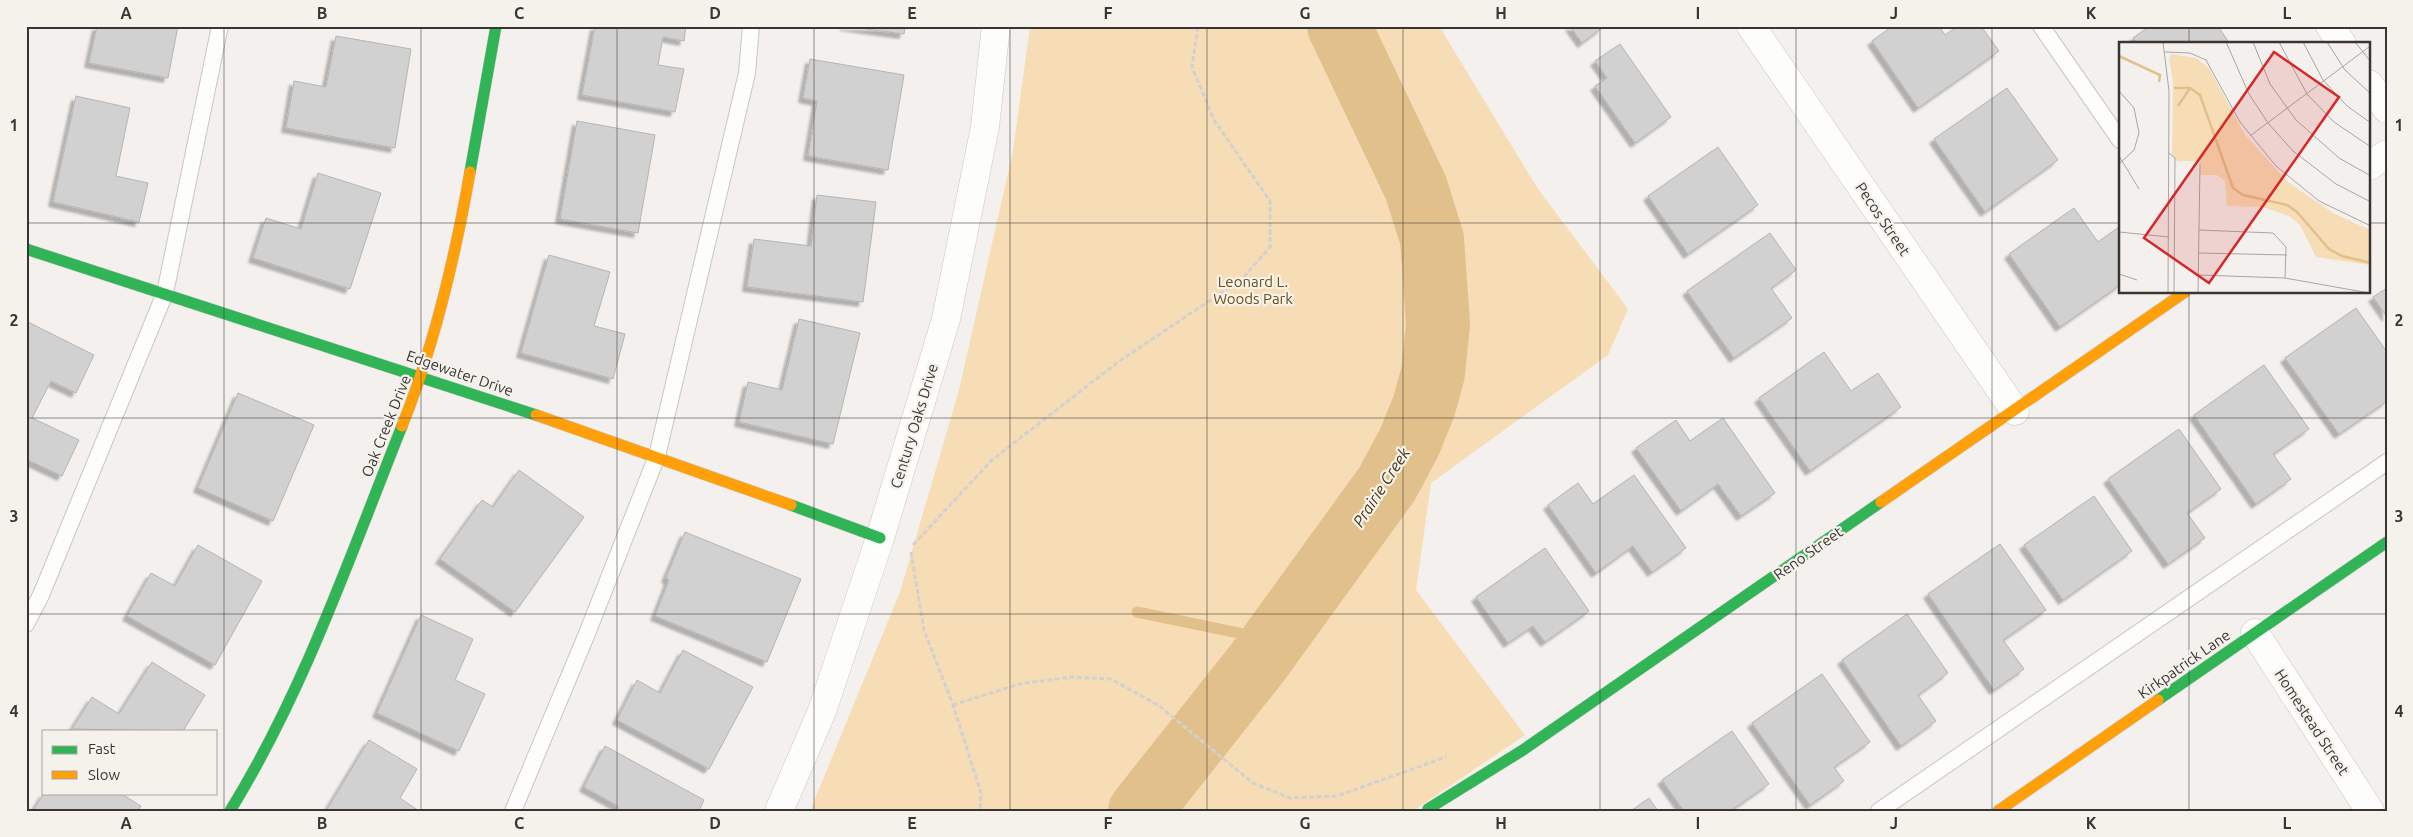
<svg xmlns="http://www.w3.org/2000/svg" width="2413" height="837" viewBox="0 0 2413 837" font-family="Ubuntu,sans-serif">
	<defs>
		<filter id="shadow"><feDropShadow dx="-4.5" dy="4.5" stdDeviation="1" flood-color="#0004"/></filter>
	</defs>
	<rect width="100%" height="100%" fill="#f3f0ed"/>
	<!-- green -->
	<polygon fill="#f7ddb5" points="1030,26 1439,26 1538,189 1628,309 1608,355 1431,483 1416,590 1525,735 1413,811 810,811 900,592 959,390 1013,151"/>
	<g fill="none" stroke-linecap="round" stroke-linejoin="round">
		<!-- stream -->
		<polyline stroke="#e2c08b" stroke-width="11" points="1137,612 1273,640"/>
		<!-- river -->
		<polyline stroke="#e2c08b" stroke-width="64" points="1140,811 1258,662 1387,484 1409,443 1424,406 1433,373 1438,324 1432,239 1416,188 1339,26"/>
	</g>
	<!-- building -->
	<g fill="#d2d1d1" stroke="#b5b5b4" filter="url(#shadow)">
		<polygon points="97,26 178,26 168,78 89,63"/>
		<polygon points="595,26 686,26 684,41 663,37 658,65 684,69 675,112 582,95"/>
		<polygon points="844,26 905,26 904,34"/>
		<polygon points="1570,26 1601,26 1602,28 1582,43"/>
		<polygon points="1893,26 1939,26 1945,35 1958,26 1981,26 1999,51 1918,108 1872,41"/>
		<polygon points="2150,26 2218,26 2230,44 2138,44 2133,38"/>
		<polygon points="336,36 411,49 395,148 286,128 294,81 326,87"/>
		<polygon points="1620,44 1671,117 1635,143 1595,86 1607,78 1595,61"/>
		<polygon points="810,59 904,75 888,170 808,156 817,101 803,98"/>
		<polygon points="2007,88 2058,160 1985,212 1934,139"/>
		<polygon points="76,96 130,108 116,176 148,183 139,222 53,202"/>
		<polygon points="577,121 655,135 638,233 560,219"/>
		<polygon points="1718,147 1758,205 1688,254 1648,196"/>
		<polygon points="318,173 381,193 350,289 253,258 266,218 301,229"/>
		<polygon points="817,195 876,202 863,302 747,287 754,239 811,246"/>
		<polygon points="2074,208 2098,242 2119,227 2120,229 2120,285 2060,327 2009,254"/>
		<polygon points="1770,233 1796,270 1771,288 1792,318 1734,358 1687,291"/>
		<polygon points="549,255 610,272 594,326 625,334 613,379 521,353"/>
		<polygon points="2387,288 2387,317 2373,297"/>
		<polygon points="2356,308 2387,352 2387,401 2339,434 2285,358"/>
		<polygon points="799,319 860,333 833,444 739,422 748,382 782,390"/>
		<polygon points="26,321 94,355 76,393 51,381 32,418 79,440 62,476 26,459"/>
		<polygon points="1824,352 1851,391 1878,373 1901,407 1810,471 1759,398"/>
		<polygon points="2264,365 2309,429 2273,454 2291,479 2256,504 2194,415"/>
		<polygon points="238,393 314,425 273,521 198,488"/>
		<polygon points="1723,418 1775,493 1741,516 1718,484 1681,511 1636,448 1676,420 1690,441"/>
		<polygon points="2179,429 2221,489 2187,513 2205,538 2168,564 2108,479"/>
		<polygon points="519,470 584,517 515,612 440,559 482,500 493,507"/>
		<polygon points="1634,475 1686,548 1652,572 1633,546 1596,573 1548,505 1578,483 1593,504"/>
		<polygon points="2094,496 2132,551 2063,600 2024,545"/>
		<polygon points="685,532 801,579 767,662 655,616 669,580 666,578"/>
		<polygon points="2000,544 2046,610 2003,640 2024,669 1994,690 1928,594"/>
		<polygon points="198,545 262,581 215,665 127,616 151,573 175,586"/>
		<polygon points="1545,548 1589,611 1545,642 1533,626 1508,643 1476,597"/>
		<polygon points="1907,614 1948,673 1918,695 1936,721 1901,746 1842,660"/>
		<polygon points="421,615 473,639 455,680 485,694 459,751 377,713"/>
		<polygon points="683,650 753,687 709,769 617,720 637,680 660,693"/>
		<polygon points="152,662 205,695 183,731 72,729 92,697 119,714"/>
		<polygon points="1822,674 1870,742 1834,767 1844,781 1810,805 1752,723"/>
		<polygon points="1732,731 1769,784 1733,809 1734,811 1684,811 1662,780"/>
		<polygon points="369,740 417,769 400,798 419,811 326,811"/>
		<polygon points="605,746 704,800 699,811 616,811 618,806 584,787"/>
		<polygon points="44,793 120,793 141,806 138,811 33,811"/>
		<polygon points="1649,798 1658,811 1631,811"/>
	</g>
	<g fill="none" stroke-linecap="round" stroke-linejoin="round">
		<defs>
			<g id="lane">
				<polyline points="2041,26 2120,140"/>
				<polyline points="26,624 41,595 165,293 220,26"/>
				<polyline points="513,811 586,636 657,456 747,73 751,26"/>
				<polyline points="1879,811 2387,462"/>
			</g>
			<g id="street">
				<polyline points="1751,26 2015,411"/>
				<polyline points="2330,26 2342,44"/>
				<polyline points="2369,84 2387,109"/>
				<polyline points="2369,166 2387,154"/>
				<polyline points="2255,633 2370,811"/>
				<polyline points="779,811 822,711 880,538 946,319 985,127 996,26"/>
			</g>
			<g id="fast">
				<polyline points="470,172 496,26"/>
				<polyline points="26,249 536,415"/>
				<polyline points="791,505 880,538"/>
				<polyline points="2158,700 2387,542"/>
				<polyline points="1428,809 1523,750 1881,502"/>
				<path d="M230,811C304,691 350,556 402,426"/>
			</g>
			<g id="slow">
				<polyline points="536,415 791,505"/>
				<path d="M402,426C435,344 455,258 470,172"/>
				<polyline points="1881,502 2185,292"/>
				<polyline points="1998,811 2158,700"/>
			</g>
		</defs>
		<!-- lane casing -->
		<use href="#lane" stroke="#c9c7c5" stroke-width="18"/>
		<!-- street casing -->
		<use href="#street" stroke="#c9c7c5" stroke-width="29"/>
		<!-- fast casing -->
		<use href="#fast" stroke="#c9c7c5" stroke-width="12"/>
		<!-- slow casing -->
		<use href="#slow" stroke="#c9c7c5" stroke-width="12"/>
		<!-- path -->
		<g stroke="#d2d0d0" stroke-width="3" stroke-dasharray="5 2.5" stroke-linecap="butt">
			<polyline points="913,545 992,460 1118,362 1242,279 1270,247 1270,201 1214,120 1192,67 1198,26"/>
			<polyline points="911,552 924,630 953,705 981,793 980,811"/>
			<polyline points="953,705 1019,684 1072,677 1111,679 1158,705 1253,783 1290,798 1337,796 1446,757"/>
		</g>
		<!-- lane -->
		<use href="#lane" stroke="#fdfdfc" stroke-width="16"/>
		<!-- street -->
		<use href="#street" stroke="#fdfdfc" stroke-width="28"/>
		<!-- fast -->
		<use href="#fast" stroke="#30b455" stroke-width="11"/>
		<!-- slow -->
		<use href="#slow" stroke="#ff9f0a" stroke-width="11"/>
	</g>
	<!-- grid -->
	<path fill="none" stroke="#383634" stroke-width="1" stroke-opacity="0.55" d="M224,26V811M421,26V811M617,26V811M814,26V811M1010,26V811M1207,26V811M1403,26V811M1600,26V811M1796,26V811M1992,26V811M2189,26V44M26,223H2120M2369,223H2387M2189,292V811M26,418H2387M26,614H2387"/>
	<g text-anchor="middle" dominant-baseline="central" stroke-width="4.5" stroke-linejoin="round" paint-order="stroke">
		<!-- street labels -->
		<g font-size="15" fill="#383634" stroke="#f5f1eb">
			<text transform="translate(1883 219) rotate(56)">Pecos Street</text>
			<text transform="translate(460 373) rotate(19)">Edgewater Drive</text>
			<text transform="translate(386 426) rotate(-68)">Oak Creek Drive</text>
			<text transform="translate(914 426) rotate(-73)">Century Oaks Drive</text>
			<text transform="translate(1808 553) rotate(-35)">Reno Street</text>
			<text transform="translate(2184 664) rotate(-35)">Kirkpatrick Lane</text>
			<text transform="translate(2312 722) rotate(57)">Homestead Street</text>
		</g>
		<!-- park labels -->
		<g font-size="15" fill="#6e4e14" stroke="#f5f1eb">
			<text x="1253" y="281">Leonard L.<tspan x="1253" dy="17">Woods Park</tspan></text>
		</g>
		<!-- water labels -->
		<g font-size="16" font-style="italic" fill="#493514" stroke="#f5f1eb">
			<text transform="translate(1381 487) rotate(-57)">Prairie Creek</text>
		</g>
	</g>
	<!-- overview -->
	<g transform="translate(2119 42)">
		<rect width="251" height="251" fill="#f3f0ed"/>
		<path d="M53,12L77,16L90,26L126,93L169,140L214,171L251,188V223L197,215L181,183L170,174L144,165L108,164L106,139L98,133H81V119H57L53,112L54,40L50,16Z" fill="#f7ddb5"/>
		<path fill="none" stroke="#e2c08b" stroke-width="2.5" d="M0,14L41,33L40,40M55,46H71L81,53L114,146L124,153L168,163L178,170L210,207L223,214L252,221M59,64L71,46"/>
		<path fill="none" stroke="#a8a6a3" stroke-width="1" d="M44,0L50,49L49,251M107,0L130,52L149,81L174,109L217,142L252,160M134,0L151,42L177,78L220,116L252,134M160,0L188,52L215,80L252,105M184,0L204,38L228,64L252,81M208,0L226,28L252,52M236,0L252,20M46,10L71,11L87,18L121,80L157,124L200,159L252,184M0,49L15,66L20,91L15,108L0,122M131,94L250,5M50,111L56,116L55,251M0,114L20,147M80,188L154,191L167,205L166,236M0,190L50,195M80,211L168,213M0,232L18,238M79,233L166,236L250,251M79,251L81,122"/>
		<path fill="#d62828" fill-opacity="0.15" stroke="#d62828" stroke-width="2.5" d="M155,10L220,55L90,241L25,196Z"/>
		<rect width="251" height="251" fill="none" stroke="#383634" stroke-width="2.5"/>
	</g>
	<!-- border -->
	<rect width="2413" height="837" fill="none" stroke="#f5f1eb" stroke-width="55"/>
	<!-- legend -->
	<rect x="42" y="730" width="175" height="65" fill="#f5f1eb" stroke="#a9a6a2"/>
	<rect x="52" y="746" width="25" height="8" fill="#30b455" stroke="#a9a6a2"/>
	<text x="88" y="754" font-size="15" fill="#383634">Fast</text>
	<rect x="52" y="771" width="25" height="8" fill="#ff9f0a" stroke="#a9a6a2"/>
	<text x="88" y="780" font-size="15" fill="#383634">Slow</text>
	<rect x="28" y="28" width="2358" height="782" fill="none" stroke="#383634" stroke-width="2"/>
	<g font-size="16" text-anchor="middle" font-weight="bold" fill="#383634">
		<text x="126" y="19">A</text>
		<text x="322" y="19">B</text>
		<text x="519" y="19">C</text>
		<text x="715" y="19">D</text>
		<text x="912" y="19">E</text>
		<text x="1108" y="19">F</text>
		<text x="1305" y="19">G</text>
		<text x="1501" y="19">H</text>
		<text x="1698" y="19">I</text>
		<text x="1894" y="19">J</text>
		<text x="2091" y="19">K</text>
		<text x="2287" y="19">L</text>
		<text x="14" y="131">1</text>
		<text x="2399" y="131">1</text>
		<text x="14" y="326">2</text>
		<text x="2399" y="326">2</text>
		<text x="14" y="522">3</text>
		<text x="2399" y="522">3</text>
		<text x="14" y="717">4</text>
		<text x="2399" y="717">4</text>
		<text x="126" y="829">A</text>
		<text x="322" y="829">B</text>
		<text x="519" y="829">C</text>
		<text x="715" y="829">D</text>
		<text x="912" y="829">E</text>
		<text x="1108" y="829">F</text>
		<text x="1305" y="829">G</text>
		<text x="1501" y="829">H</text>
		<text x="1698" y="829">I</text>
		<text x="1894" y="829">J</text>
		<text x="2091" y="829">K</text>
		<text x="2287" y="829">L</text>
	</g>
</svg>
